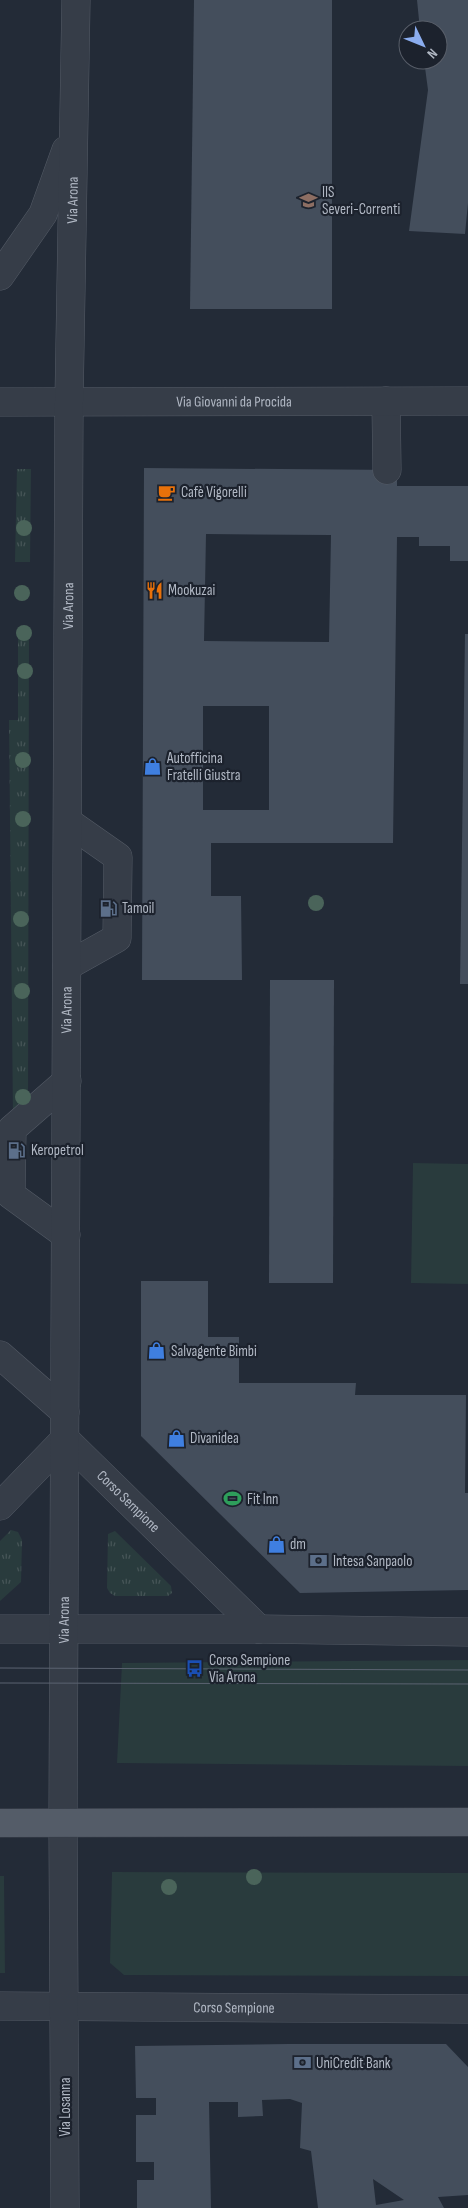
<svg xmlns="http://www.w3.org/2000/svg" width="468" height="2208" viewBox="0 0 468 2208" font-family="'Sofia Sans Condensed',sans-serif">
	<defs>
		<pattern id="grass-tufts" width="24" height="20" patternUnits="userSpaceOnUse" patternTransform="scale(1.25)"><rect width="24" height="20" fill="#293b3d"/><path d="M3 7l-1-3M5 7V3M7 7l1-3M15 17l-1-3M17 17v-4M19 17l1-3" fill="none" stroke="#465557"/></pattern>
	</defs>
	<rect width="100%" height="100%" fill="#232b37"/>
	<!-- grass -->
	<g fill="url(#grass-tufts)">
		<polygon points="17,469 31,469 30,562 15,562"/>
		<polygon points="18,635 29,635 28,1103 13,1117 9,720 18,720"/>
		<polygon points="11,1530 18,1532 22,1540 21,1582 0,1601 0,1541"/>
		<polygon points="115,1531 171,1586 172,1593 168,1596 115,1596 110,1593 107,1588 108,1534"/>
	</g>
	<!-- green -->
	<g fill="#293b3d">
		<polygon points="413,1163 468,1164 468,1284 411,1283"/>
		<polygon points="468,1660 468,1766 117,1763 122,1663"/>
		<polygon points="112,1872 468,1873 468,1976 124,1975 110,1963"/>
		<polygon points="0,1876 4,1876 5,1973 0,1973"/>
	</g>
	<!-- building -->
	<g fill="#444e5c" fill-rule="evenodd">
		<polygon points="194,0 332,0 332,309 190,309"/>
		<polygon points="417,0 468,0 468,203 465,234 409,231 428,90 424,60 438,60 438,30 420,30"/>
		<path d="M144,468L397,470V486H468V561H450V546H419V537H397L393,843H211V896H241L242,980H142ZM206,534L331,535L329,642L204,641ZM203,706H269V810H203Z"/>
		<polygon points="465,634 468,634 468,984 460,984"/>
		<polygon points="270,980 334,980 333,1283 269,1283"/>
		<polygon points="141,1281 208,1281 208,1337 239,1337 239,1383 356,1383 355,1395 466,1395 465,1493 468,1493 468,1590 300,1593 141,1436"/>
		<path d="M289,2044H446L468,2067V2195L438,2197L444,2208H318L311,2151L300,2148L302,2103L290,2099L262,2100L263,2116L238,2117V2102H209L211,2208H137V2180H154V2162H136V2115H156V2098H136L135,2046ZM373,2179L404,2200L376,2205Z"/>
	</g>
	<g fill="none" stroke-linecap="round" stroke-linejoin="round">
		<defs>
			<g id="minor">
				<polyline points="0,276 43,214 66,150"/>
				<polyline points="386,401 387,470"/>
				<path id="s1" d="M0,402L468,401"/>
				<polyline points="67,966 117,938 118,857 68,822"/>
				<polyline points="66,1235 11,1195 12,1129 67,1081"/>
				<polyline points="0,1355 65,1412"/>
				<path id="s2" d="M65,1439L259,1629"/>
				<polyline points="0,1506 65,1439"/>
				<polyline points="0,1629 259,1629 468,1632"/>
				<path id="s3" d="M0,2006L468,2009"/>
				<path id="s4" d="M65,2208L63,1823L69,402L76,0"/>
			</g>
			<polyline id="major" points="0,1823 468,1822"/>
		</defs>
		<!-- minor casing -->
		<use href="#minor" stroke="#545b66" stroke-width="29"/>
		<!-- major casing -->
		<use href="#major" stroke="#404651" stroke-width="29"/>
		<!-- minor -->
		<use href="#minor" stroke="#363d48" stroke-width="28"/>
		<!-- major -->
		<use href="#major" stroke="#545c68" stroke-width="28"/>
		<!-- tram -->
		<g stroke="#5b6371" stroke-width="1">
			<polyline points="0,1668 468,1670"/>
			<polyline points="0,1683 468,1684"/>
		</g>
	</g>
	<!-- trees -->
	<g fill="#4a645a">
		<circle cx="24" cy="528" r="8"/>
		<circle cx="22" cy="593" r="8"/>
		<circle cx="24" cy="633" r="8"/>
		<circle cx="25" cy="671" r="8"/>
		<circle cx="23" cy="760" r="8"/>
		<circle cx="23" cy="819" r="8"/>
		<circle cx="316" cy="903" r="8"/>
		<circle cx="21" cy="919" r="8"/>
		<circle cx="22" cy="991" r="8"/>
		<circle cx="23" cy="1097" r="8"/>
		<circle cx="254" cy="1877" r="8"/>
		<circle cx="169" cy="1887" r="8"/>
	</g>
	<!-- icons -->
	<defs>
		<symbol id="school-bare" viewBox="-9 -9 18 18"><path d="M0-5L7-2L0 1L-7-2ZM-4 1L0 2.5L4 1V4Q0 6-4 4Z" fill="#8d6e63" stroke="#1c222d" stroke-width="2.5" paint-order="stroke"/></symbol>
		<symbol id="cafe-bare" viewBox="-9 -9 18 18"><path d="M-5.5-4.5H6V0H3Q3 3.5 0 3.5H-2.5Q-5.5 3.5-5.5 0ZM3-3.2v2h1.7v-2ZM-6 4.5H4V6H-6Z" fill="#e8710a" stroke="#1c222d" stroke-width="2.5" paint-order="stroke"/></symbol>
		<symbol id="restaurant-bare" viewBox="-9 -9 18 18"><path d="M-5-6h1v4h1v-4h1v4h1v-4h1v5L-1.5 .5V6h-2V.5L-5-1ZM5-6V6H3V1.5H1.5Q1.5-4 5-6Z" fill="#e8710a" stroke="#1c222d" stroke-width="2.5" paint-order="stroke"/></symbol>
		<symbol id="shop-bare" viewBox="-9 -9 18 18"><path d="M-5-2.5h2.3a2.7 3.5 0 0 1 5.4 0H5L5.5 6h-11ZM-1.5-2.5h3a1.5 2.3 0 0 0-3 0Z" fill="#3f7fe0" stroke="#1c222d" stroke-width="2.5" paint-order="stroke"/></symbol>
		<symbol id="fuel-bare" viewBox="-9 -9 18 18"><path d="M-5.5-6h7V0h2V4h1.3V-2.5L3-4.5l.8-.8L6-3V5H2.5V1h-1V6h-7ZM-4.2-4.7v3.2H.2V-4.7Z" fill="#5c6f8a" stroke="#1c222d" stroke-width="2.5" paint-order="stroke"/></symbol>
		<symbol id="stadium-bare" viewBox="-9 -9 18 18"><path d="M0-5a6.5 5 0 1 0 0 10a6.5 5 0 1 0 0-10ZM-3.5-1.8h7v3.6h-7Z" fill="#2e9e5b" stroke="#1c222d" stroke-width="2.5" paint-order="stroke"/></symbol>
		<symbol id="bank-bare" viewBox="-9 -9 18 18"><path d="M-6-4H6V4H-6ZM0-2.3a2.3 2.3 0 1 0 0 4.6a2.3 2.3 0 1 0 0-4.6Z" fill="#5c6f8a" stroke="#1c222d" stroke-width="2.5" paint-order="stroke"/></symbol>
		<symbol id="bus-bare" viewBox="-9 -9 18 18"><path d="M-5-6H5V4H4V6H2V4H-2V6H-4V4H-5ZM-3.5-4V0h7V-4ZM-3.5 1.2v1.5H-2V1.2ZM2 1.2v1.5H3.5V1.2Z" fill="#1a4fb4" stroke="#1c222d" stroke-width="2.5" paint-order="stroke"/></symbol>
	</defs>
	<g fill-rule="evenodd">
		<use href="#school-bare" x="296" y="188" width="25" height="25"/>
		<use href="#cafe-bare" x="154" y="480" width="25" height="25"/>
		<use href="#restaurant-bare" x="142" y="578" width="25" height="25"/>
		<use href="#shop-bare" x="140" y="754" width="25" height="25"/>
		<use href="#fuel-bare" x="96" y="896" width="25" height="25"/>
		<use href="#fuel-bare" x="4" y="1138" width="25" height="25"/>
		<use href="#shop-bare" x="144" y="1338" width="25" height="25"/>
		<use href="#shop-bare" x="164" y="1426" width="25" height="25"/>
		<use href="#stadium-bare" x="220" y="1486" width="25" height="25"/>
		<use href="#shop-bare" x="264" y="1532" width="25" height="25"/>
		<use href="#bank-bare" x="306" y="1548" width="25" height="25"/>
		<use href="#bus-bare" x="182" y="1656" width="25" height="25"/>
		<use href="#bank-bare" x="290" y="2050" width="25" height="25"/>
	</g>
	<g text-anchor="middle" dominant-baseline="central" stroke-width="4.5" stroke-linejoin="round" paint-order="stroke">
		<!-- poi labels -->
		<g font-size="15" fill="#b1b8c4" stroke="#1c222d" text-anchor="start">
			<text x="322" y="192">IIS<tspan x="322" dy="17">Severi-Correnti</tspan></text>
			<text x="181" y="492">Cafè Vigorelli</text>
			<text x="168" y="590">Mookuzai</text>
			<text x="167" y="758">Autofficina<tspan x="167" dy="17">Fratelli Giustra</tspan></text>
			<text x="122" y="908">Tamoil</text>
			<text x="31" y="1150">Keropetrol</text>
			<text x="171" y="1351">Salvagente Bimbi</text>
			<text x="190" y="1438">Divanidea</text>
			<text x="247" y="1499">Fit Inn</text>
			<text x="290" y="1544">dm</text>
			<text x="333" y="1561">Intesa Sanpaolo</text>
			<text x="209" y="1660">Corso Sempione<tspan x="209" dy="17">Via Arona</tspan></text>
			<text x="316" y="2063">UniCredit Bank</text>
		</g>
		<!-- street labels -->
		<g font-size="15" fill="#b1b8c4" stroke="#1c222d">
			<text stroke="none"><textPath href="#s4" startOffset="2008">Via Arona</textPath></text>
			<text stroke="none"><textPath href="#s1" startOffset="234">Via Giovanni da Procida</textPath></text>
			<text stroke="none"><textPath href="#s4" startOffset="1602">Via Arona</textPath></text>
			<text stroke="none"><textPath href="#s4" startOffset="1198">Via Arona</textPath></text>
			<text stroke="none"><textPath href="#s2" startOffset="89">Corso Sempione</textPath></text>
			<text stroke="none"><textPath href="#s4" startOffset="588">Via Arona</textPath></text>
			<text stroke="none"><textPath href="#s3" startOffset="234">Corso Sempione</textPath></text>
			<text transform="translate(65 2107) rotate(-90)">Via Losanna</text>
		</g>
	</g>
	<!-- north arrow -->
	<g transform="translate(423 45) rotate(133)"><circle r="24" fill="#1c222d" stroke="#585e69"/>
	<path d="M0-4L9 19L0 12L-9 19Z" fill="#8badef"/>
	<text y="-8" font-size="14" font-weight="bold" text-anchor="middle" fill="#b1b8c4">N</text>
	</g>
</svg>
